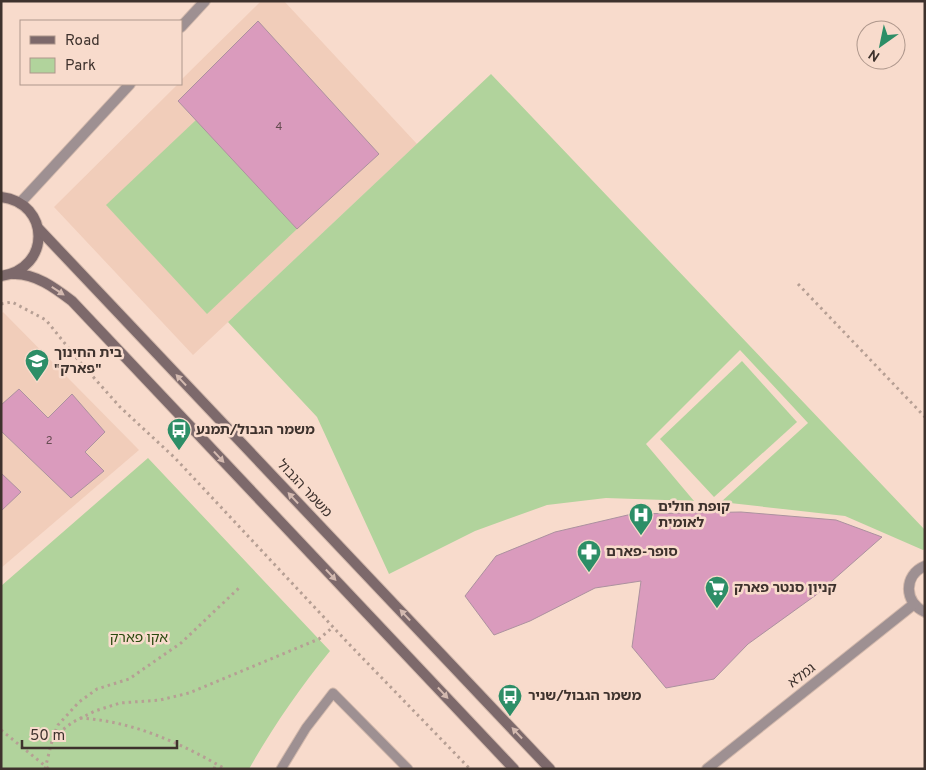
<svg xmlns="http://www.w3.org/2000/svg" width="926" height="770" viewBox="0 0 926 770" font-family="Overpass,'Noto Sans Hebrew',sans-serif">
	<rect width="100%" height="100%" fill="#f8dbcc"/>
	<!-- built -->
	<g fill="#f1cdba">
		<polygon points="261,1 284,1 417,144 193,355 54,207 178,84 181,84 181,80"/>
		<polygon points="3,312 139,450 1,568 1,314"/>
	</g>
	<!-- green -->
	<g fill="#b1d39c">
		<polygon points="491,74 925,530 925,549 923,550 845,516 721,502 808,423 740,350 646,444 694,501 606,498 547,505 475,531 389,574 317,417 228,322"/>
		<polygon points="196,120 297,229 207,314 106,205"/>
		<polygon points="742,361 797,422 714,497 660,439"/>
		<path d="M148,458L330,651C299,689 273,727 249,769H1V586Z"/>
	</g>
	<!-- building -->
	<g fill="#da9bbd" stroke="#ac919f">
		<polygon points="258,21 379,154 297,229 178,101"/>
		<polygon points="19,389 48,418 72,394 105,432 85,452 104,471 71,498 1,431 1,405"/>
		<polygon points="1,473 21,492 1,511"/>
		<polygon points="741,512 836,520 882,537 816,595 748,644 714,679 666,688 632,647 641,581 595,588 530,621 494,635 465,596 496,556 555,532 632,514"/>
	</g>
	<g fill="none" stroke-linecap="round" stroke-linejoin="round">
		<defs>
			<polyline id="lane" points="281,769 306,728 333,693 408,769"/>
			<g id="street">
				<polyline points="181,27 205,1"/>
				<polyline points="20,203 130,84"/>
				<path d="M925,566C903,575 904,603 925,612"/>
				<polyline points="707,769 914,604"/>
			</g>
			<g id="secondary">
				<path d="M1,197C51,203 51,269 1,276"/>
				<polyline points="38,228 550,769"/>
				<path d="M13,274C35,273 55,288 72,301L514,769"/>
			</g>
		</defs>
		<!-- lane casing -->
		<use href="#lane" stroke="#d3b9ac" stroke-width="11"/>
		<!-- street casing -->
		<use href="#street" stroke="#d3b9ac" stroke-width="12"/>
		<!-- secondary casing -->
		<use href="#secondary" stroke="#d3b9ac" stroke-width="12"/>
		<!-- path -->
		<g stroke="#b69f94" stroke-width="3" stroke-dasharray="2.5 4" stroke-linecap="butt">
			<polyline points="798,284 925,417"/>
			<polyline points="1,304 12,302 46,320 79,361 120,407 175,458 348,643 470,769"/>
			<path d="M80,718C132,721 181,743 225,769"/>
			<polyline points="1,730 49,769"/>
			<polyline points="53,737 73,722 95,711 120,703 160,700 189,693 319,639 333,627"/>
			<polyline points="45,769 53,737 58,725 79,702 97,689 129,679 181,643 241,586"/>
			<polyline points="214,769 216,763"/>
		</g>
		<!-- lane -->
		<use href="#lane" stroke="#9e9092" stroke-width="9"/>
		<!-- street -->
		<use href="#street" stroke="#9e9092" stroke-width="10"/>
		<!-- secondary -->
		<use href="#secondary" stroke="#7d696b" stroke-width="10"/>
	</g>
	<!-- one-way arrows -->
	<defs><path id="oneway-solid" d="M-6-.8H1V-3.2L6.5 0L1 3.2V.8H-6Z" transform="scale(1.25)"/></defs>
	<g fill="#d3b9af">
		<use href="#oneway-solid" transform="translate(58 291) rotate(33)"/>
		<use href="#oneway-solid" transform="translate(181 380) rotate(-133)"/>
		<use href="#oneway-solid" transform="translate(219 457) rotate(47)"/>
		<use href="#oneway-solid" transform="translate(293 498) rotate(-133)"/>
		<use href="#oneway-solid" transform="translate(331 575) rotate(47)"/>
		<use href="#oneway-solid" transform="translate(405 615) rotate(-133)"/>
		<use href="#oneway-solid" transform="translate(443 693) rotate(47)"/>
		<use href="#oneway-solid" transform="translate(517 733) rotate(-133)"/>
	</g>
	<!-- icons -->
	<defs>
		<symbol id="school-pin" viewBox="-11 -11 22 30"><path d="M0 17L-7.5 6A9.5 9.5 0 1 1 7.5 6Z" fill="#2d8e67" stroke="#f8dbcc"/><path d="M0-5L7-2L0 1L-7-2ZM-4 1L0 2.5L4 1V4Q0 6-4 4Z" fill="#fff"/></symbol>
		<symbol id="bus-pin" viewBox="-11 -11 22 30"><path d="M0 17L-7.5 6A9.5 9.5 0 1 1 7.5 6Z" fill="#2d8e67" stroke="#f8dbcc"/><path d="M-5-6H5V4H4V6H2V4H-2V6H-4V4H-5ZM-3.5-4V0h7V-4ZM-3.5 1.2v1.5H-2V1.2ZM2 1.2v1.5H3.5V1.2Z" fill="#fff"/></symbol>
		<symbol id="hospital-pin" viewBox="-11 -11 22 30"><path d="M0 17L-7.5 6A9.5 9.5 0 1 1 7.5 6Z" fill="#2d8e67" stroke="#f8dbcc"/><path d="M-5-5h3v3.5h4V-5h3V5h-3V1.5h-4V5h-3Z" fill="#fff"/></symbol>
		<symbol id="pharmacy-pin" viewBox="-11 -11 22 30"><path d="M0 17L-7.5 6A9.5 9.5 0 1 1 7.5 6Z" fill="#2d8e67" stroke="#f8dbcc"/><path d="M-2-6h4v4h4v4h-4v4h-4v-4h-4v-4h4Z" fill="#fff"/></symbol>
		<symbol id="supermarket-pin" viewBox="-11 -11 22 30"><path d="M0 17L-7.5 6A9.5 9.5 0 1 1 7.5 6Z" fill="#2d8e67" stroke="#f8dbcc"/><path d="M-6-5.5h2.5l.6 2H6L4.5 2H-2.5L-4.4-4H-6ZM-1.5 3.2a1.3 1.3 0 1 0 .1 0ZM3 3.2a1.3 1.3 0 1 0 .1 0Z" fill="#fff"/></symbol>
	</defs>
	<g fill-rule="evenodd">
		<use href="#school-pin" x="23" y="347" width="28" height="38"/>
		<use href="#bus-pin" x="165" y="416" width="28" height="38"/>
		<use href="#hospital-pin" x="627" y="501" width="28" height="38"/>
		<use href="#pharmacy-pin" x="575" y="538" width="28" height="38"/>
		<use href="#supermarket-pin" x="703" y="574" width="28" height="38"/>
		<use href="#bus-pin" x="496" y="682" width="28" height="38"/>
	</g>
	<g text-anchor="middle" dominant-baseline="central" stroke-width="5" stroke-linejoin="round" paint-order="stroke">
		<!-- number labels -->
		<g font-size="11" fill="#654c51">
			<text x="279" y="127">4</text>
			<text x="49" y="441">2</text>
		</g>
		<!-- poi labels -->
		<g font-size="14" font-weight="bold" fill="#3e322d" stroke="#f8dbcc" text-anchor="start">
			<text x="54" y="353">בית החינוך<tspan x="54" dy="16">"פארק"</tspan></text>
			<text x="196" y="430">משמר הגבול/תמנע</text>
			<text x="658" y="507">קופת חולים<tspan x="658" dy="16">לאומית</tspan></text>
			<text x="606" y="552">סופר-פארם</text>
			<text x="734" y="588">קניון סנטר פארק</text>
			<text x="528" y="696">משמר הגבול/שניר</text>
		</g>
		<!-- street labels -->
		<g font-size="14" fill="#3e322d" stroke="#f8dbcc">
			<text transform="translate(304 489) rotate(47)">משמר הגבול</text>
			<text transform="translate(802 676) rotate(-38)">גמלא</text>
		</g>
		<!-- park labels -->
		<g font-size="14" fill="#2a490e" stroke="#f8dbcc">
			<text x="139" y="638">אקו פארק</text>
		</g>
	</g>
	<!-- border -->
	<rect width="926" height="770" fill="none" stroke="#3e322d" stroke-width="5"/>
	<!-- legend -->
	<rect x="20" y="20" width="162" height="65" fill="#f8dbcc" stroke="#ae978c"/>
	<rect x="30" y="36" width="25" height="8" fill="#7d696b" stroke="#ae978c"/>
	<text x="65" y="45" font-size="15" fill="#3e322d">Road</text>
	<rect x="30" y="58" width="25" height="15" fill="#b1d39c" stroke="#ae978c"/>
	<text x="65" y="70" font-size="15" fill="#3e322d">Park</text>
	<!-- north arrow -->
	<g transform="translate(881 45) rotate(213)"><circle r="24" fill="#f8dbcc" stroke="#ae978c"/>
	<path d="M0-4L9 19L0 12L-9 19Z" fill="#2d8e67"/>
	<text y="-8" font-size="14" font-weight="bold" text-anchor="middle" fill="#3e322d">N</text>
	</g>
	<!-- scale -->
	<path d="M22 740v8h155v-8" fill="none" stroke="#3e322d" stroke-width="2.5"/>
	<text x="30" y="740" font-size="15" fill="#3e322d" stroke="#f8dbcc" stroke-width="4" paint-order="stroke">50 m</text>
</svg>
